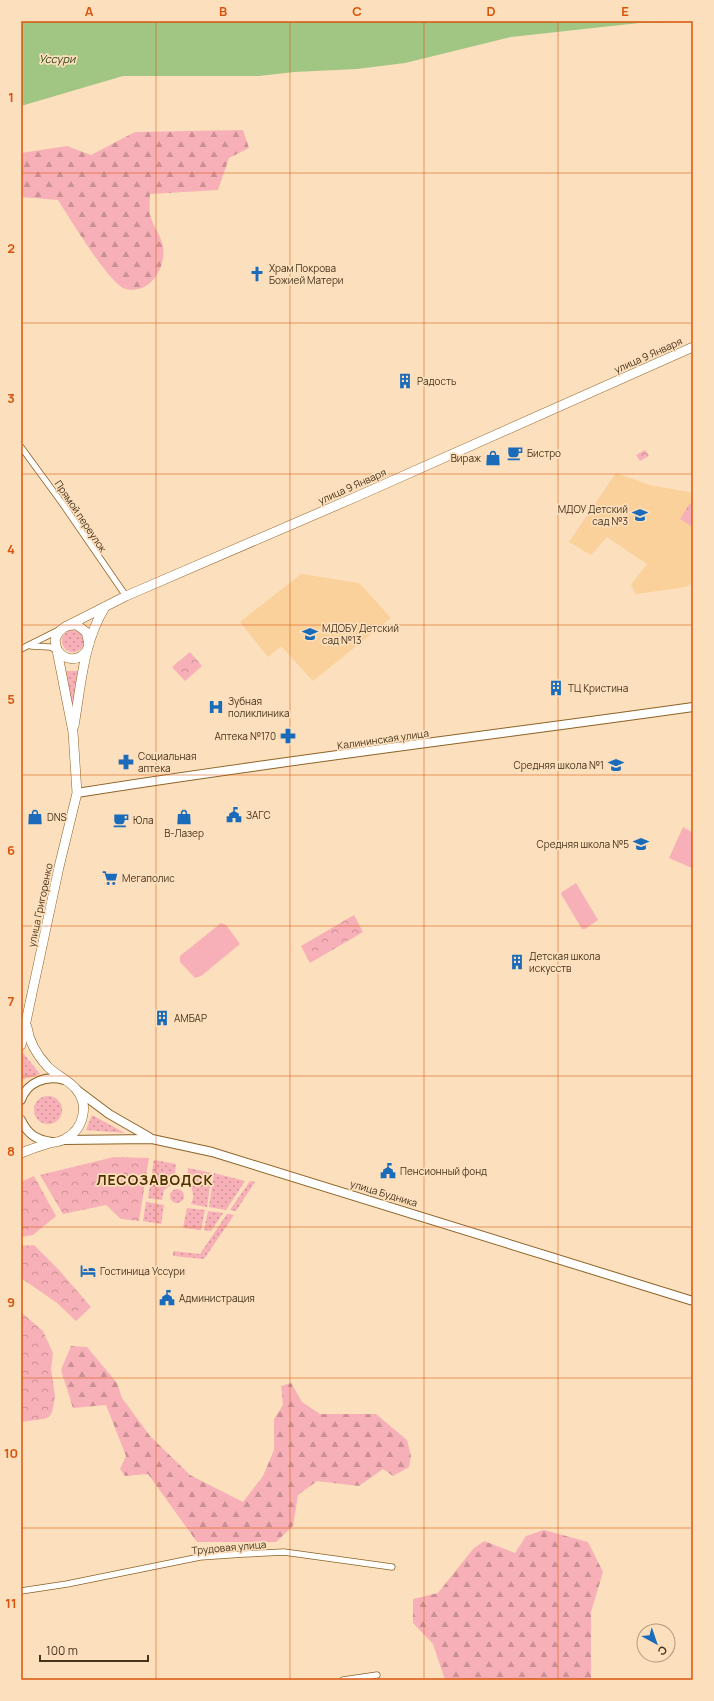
<svg xmlns="http://www.w3.org/2000/svg" width="714" height="1701" viewBox="0 0 714 1701" font-family="Manrope,sans-serif">
	<defs>
		<pattern id="grass-dots" width="8" height="8" patternUnits="userSpaceOnUse"><rect width="8" height="8" fill="#f7b0b7"/><path d="M2 2h.1M6 6h.1" fill="none" stroke="#ca9094" stroke-width="1.8" stroke-linecap="round"/></pattern>
		<pattern id="forest-firs" width="22" height="20" patternUnits="userSpaceOnUse"><rect width="22" height="20" fill="#f7b0b7"/><path d="M5 1l3.5 6h-7zM16 11l3.5 6h-7z" fill="#ca9094"/></pattern>
		<pattern id="park-crowns" width="20" height="18" patternUnits="userSpaceOnUse"><rect width="20" height="18" fill="#f7b0b7"/><path d="M2 6a3 3 0 1 1 6 0M12 15a3 3 0 1 1 6 0" fill="none" stroke="#ca9094"/></pattern>
	</defs>
	<rect width="100%" height="100%" fill="#fcdfbc"/>
	<!-- built -->
	<g fill="#fad09b">
		<polygon points="616,473 649,485 693,493 693,582 686,587 636,594 631,585 647,564 607,537 591,555 569,542"/>
		<polygon points="301,574 359,583 391,618 313,681 281,646 268,657 240,622"/>
	</g>
	<!-- grass -->
	<g fill="url(#grass-dots)">
		<circle cx="73" cy="641" r="11"/>
		<polygon points="66,671 78,671 72,707"/>
		<polygon points="23,1053 40,1074 21,1080 21,1060"/>
		<circle cx="48" cy="1110" r="14"/>
		<polygon points="92,1115 125,1133 86,1130"/>
		<polygon points="154,1160 176,1164 174,1183 164,1190 162,1200 148,1198"/>
		<path d="M188,1168L212,1173L207,1207L191,1204C195,1196 194,1190 187,1184Z"/>
		<polygon points="214,1173 245,1181 226,1210 209,1207"/>
		<polygon points="250,1181 255,1182 236,1211 230,1210"/>
		<circle cx="177" cy="1196" r="7"/>
		<polygon points="146,1202 164,1205 161,1224 143,1221"/>
		<polygon points="187,1208 205,1210 201,1230 183,1228"/>
		<polygon points="208,1211 223,1213 211,1231 204,1230"/>
		<polygon points="227,1214 234,1215 204,1259 173,1256 173,1251 200,1254"/>
	</g>
	<!-- forest -->
	<g fill="url(#forest-firs)">
		<path d="M243,130L249,148L229,158L218,190L150,194C150,200 149,209 150,215C154,231 166,239 163,258C162,268 155,280 146,286C139,290 130,291 123,288C105,277 71,220 58,200L21,197V153L67,146L91,155L135,132Z"/>
		<polygon points="71,1346 87,1347 117,1383 122,1398 150,1436 190,1475 243,1502 263,1476 274,1450 274,1419 283,1405 281,1386 291,1383 302,1402 320,1414 376,1414 407,1440 411,1456 409,1467 393,1476 383,1469 359,1486 317,1481 298,1495 293,1526 276,1542 197,1542 148,1474 125,1476 120,1469 126,1456 106,1405 73,1408 61,1370"/>
		<polygon points="544,1530 588,1542 603,1572 591,1612 591,1680 445,1680 433,1644 413,1623 413,1599 438,1593 473,1549 484,1541 515,1553 526,1536"/>
	</g>
	<!-- park -->
	<g fill="url(#park-crowns)">
		<polygon points="645,450 649,456 640,461 636,455"/>
		<polygon points="690,503 693,505 693,527 680,519"/>
		<polygon points="190,652 202,666 185,681 172,667"/>
		<polygon points="354,915 363,932 310,963 301,946"/>
		<polygon points="114,1157 149,1158 139,1221 121,1219 106,1205 63,1214 40,1175"/>
		<polygon points="34,1176 56,1216 33,1235 21,1237 21,1182"/>
		<polygon points="34,1245 58,1269 91,1307 76,1321 57,1303 21,1278 21,1246"/>
		<polygon points="21,1309 22,1313 43,1331 53,1353 51,1369 55,1397 52,1412 49,1417 43,1419 21,1422"/>
	</g>
	<!-- pitch -->
	<g fill="#f7b0b7">
		<polygon points="683,827 693,833 692,868 669,858"/>
		<polygon points="576,883 598,920 585,929 582,929 561,894 562,892"/>
		<polygon points="221,923 226,925 240,944 201,976 195,978 180,962 180,956"/>
	</g>
	<!-- water -->
	<polygon fill="#a1c684" points="21,21 693,21 693,22 639,23 511,37 405,63 357,69 294,72 259,76 123,76 21,106"/>
	<g fill="none" stroke-linecap="round" stroke-linejoin="round">
		<defs>
			<g id="minor">
				<polyline points="21,447 62,503 126,596"/>
				<polyline points="31,646 50,647 57,650"/>
				<polyline points="21,649 59,630"/>
				<polyline points="21,1591 67,1584 200,1557 244,1554 284,1552 392,1567"/>
				<polyline points="343,1680 377,1675"/>
			</g>
			<g id="secondary">
				<path d="M77,793C282,760 488,736 693,707"/>
				<polyline points="77,1090 109,1114 149,1137"/>
				<path d="M21,1100C27,1082 46,1075 64,1080"/>
				<path d="M21,1120C28,1135 37,1140 52,1142"/>
				<polyline points="63,1140 152,1139 212,1152 693,1301"/>
			</g>
			<g id="primary">
				<polyline points="65,627 126,596 358,496 693,347"/>
				<path d="M58,651C66,661 79,662 87,650"/>
				<path d="M74,726C81,686 83,642 105,607"/>
				<path d="M21,1045L59,867L77,793L73,732L55,640C59,629 65,624 77,625L86,632L89,644"/>
				<path d="M21,1153C31,1149 40,1146 50,1143C55,1142 60,1142 65,1139C84,1129 90,1104 75,1088C67,1079 56,1075 48,1067C37,1055 29,1042 27,1027"/>
			</g>
		</defs>
		<!-- minor casing -->
		<use href="#minor" stroke="#8e6327" stroke-width="7"/>
		<!-- secondary casing -->
		<use href="#secondary" stroke="#8e6327" stroke-width="10"/>
		<!-- primary casing -->
		<use href="#primary" stroke="#8e6327" stroke-width="10"/>
		<!-- minor -->
		<use href="#minor" stroke="#fff" stroke-width="5.5"/>
		<!-- secondary -->
		<use href="#secondary" stroke="#fff" stroke-width="8"/>
		<!-- primary -->
		<use href="#primary" stroke="#fff" stroke-width="9"/>
	</g>
	<!-- grid -->
	<path fill="none" stroke="#d8550d" stroke-width="1" stroke-opacity="0.55" d="M156,21V1680M290,21V1680M424,21V1680M558,21V1680M21,173H693M21,323H693M21,474H693M21,625H693M21,775H693M21,926H693M21,1076H693M21,1227H693M21,1378H693M21,1528H693"/>
	<!-- icons -->
	<defs>
		<symbol id="church-bare" viewBox="-9 -9 18 18"><path d="M-1.2-6h2.4v3.5h3.3v2.4h-3.3V6h-2.4V-.1h-3.3v-2.4h3.3Z" fill="#1a6cba" stroke="#fcdfbc" stroke-width="2.5" paint-order="stroke"/></symbol>
		<symbol id="building-bare" viewBox="-9 -9 18 18"><path d="M-4-6H4V6H1V3H-1V6H-4ZM-2.5-4.3h1.7v1.8h-1.7ZM.8-4.3h1.7v1.8H.8ZM-2.5-1h1.7V.8h-1.7ZM.8-1h1.7V.8H.8Z" fill="#1a6cba" stroke="#fcdfbc" stroke-width="2.5" paint-order="stroke"/></symbol>
		<symbol id="cafe-bare" viewBox="-9 -9 18 18"><path d="M-5.5-4.5H6V0H3Q3 3.5 0 3.5H-2.5Q-5.5 3.5-5.5 0ZM3-3.2v2h1.7v-2ZM-6 4.5H4V6H-6Z" fill="#1a6cba" stroke="#fcdfbc" stroke-width="2.5" paint-order="stroke"/></symbol>
		<symbol id="shop-bare" viewBox="-9 -9 18 18"><path d="M-5-2.5h2.3a2.7 3.5 0 0 1 5.4 0H5L5.5 6h-11ZM-1.5-2.5h3a1.5 2.3 0 0 0-3 0Z" fill="#1a6cba" stroke="#fcdfbc" stroke-width="2.5" paint-order="stroke"/></symbol>
		<symbol id="school-bare" viewBox="-9 -9 18 18"><path d="M0-5L7-2L0 1L-7-2ZM-4 1L0 2.5L4 1V4Q0 6-4 4Z" fill="#1a6cba" stroke="#fcdfbc" stroke-width="2.5" paint-order="stroke"/></symbol>
		<symbol id="hospital-bare" viewBox="-9 -9 18 18"><path d="M-5-5h3v3.5h4V-5h3V5h-3V1.5h-4V5h-3Z" fill="#1a6cba" stroke="#fcdfbc" stroke-width="2.5" paint-order="stroke"/></symbol>
		<symbol id="pharmacy-bare" viewBox="-9 -9 18 18"><path d="M-2-6h4v4h4v4h-4v4h-4v-4h-4v-4h4Z" fill="#1a6cba" stroke="#fcdfbc" stroke-width="2.5" paint-order="stroke"/></symbol>
		<symbol id="civic-bare" viewBox="-9 -9 18 18"><path d="M-.6-6.5H3V-4.5H.6V-3L4-1V1h2V6H-6V1h2V-1L-.6-3ZM-1.2 2.5V6h2.4V2.5Z" fill="#1a6cba" stroke="#fcdfbc" stroke-width="2.5" paint-order="stroke"/></symbol>
		<symbol id="supermarket-bare" viewBox="-9 -9 18 18"><path d="M-6-5.5h2.5l.6 2H6L4.5 2H-2.5L-4.4-4H-6ZM-1.5 3.2a1.3 1.3 0 1 0 .1 0ZM3 3.2a1.3 1.3 0 1 0 .1 0Z" fill="#1a6cba" stroke="#fcdfbc" stroke-width="2.5" paint-order="stroke"/></symbol>
		<symbol id="hotel-bare" viewBox="-9 -9 18 18"><path d="M-6-4.5h1.5V1H6V5H4.5V3h-9V5H-6ZM-4 0a1.8 1.8 0 1 1 3.6 0ZM.5 0V-2.5h3Q6-2.5 6 0Z" fill="#1a6cba" stroke="#fcdfbc" stroke-width="2.5" paint-order="stroke"/></symbol>
	</defs>
	<g fill-rule="evenodd">
		<use href="#church-bare" x="246" y="263" width="22" height="22"/>
		<use href="#building-bare" x="394" y="370" width="22" height="22"/>
		<use href="#cafe-bare" x="504" y="442" width="22" height="22"/>
		<use href="#shop-bare" x="482" y="447" width="22" height="22"/>
		<use href="#school-bare" x="629" y="504" width="22" height="22"/>
		<use href="#school-bare" x="299" y="623" width="22" height="22"/>
		<use href="#building-bare" x="545" y="677" width="22" height="22"/>
		<use href="#hospital-bare" x="205" y="696" width="22" height="22"/>
		<use href="#pharmacy-bare" x="277" y="725" width="22" height="22"/>
		<use href="#pharmacy-bare" x="115" y="751" width="22" height="22"/>
		<use href="#school-bare" x="605" y="754" width="22" height="22"/>
		<use href="#civic-bare" x="223" y="804" width="22" height="22"/>
		<use href="#shop-bare" x="24" y="806" width="22" height="22"/>
		<use href="#shop-bare" x="173" y="806" width="22" height="22"/>
		<use href="#cafe-bare" x="110" y="809" width="22" height="22"/>
		<use href="#school-bare" x="630" y="833" width="22" height="22"/>
		<use href="#supermarket-bare" x="99" y="867" width="22" height="22"/>
		<use href="#building-bare" x="506" y="951" width="22" height="22"/>
		<use href="#building-bare" x="151" y="1007" width="22" height="22"/>
		<use href="#civic-bare" x="377" y="1160" width="22" height="22"/>
		<use href="#hotel-bare" x="77" y="1260" width="22" height="22"/>
		<use href="#civic-bare" x="156" y="1287" width="22" height="22"/>
	</g>
	<g text-anchor="middle" dominant-baseline="central" stroke-width="3.5" stroke-linejoin="round" paint-order="stroke">
		<!-- poi labels -->
		<g font-size="10" fill="#46331a" stroke="#fcdfbc" text-anchor="start">
			<text x="269" y="268">Храм Покрова<tspan x="269" dy="12">Божией Матери</tspan></text>
			<text x="417" y="381">Радость</text>
			<text x="527" y="453">Бистро</text>
			<text x="481" y="458" text-anchor="end">Вираж</text>
			<text x="628" y="509" text-anchor="end">МДОУ Детский<tspan x="628" dy="12">сад №3</tspan></text>
			<text x="322" y="628">МДОБУ Детский<tspan x="322" dy="12">сад №13</tspan></text>
			<text x="568" y="688">ТЦ Кристина</text>
			<text x="228" y="701">Зубная<tspan x="228" dy="12">поликлиника</tspan></text>
			<text x="276" y="736" text-anchor="end">Аптека №170</text>
			<text x="138" y="756">Социальная<tspan x="138" dy="12">аптека</tspan></text>
			<text x="604" y="765" text-anchor="end">Средняя школа №1</text>
			<text x="246" y="815">ЗАГС</text>
			<text x="47" y="817">DNS</text>
			<text x="133" y="820">Юла</text>
			<text x="184" y="833" text-anchor="middle">В-Лазер</text>
			<text x="629" y="844" text-anchor="end">Средняя школа №5</text>
			<text x="122" y="878">Мегаполис</text>
			<text x="529" y="956">Детская школа<tspan x="529" dy="12">искусств</tspan></text>
			<text x="174" y="1018">АМБАР</text>
			<text x="400" y="1171">Пенсионный фонд</text>
			<text x="100" y="1271">Гостиница Уссури</text>
			<text x="179" y="1298">Администрация</text>
		</g>
		<!-- street labels -->
		<g font-size="10" fill="#46331a" stroke="#fcdfbc">
			<text transform="translate(648 355) rotate(-24)">улица 9 Января</text>
			<text transform="translate(352 486) rotate(-24)">улица 9 Января</text>
			<text transform="translate(81 516) rotate(56)">Прямой переулок</text>
			<text transform="translate(383 739) rotate(-8)">Калининская улица</text>
			<text transform="translate(40 905) rotate(-78)">улица Григоренко</text>
			<text transform="translate(384 1193) rotate(17)">улица Будника</text>
			<text transform="translate(229 1547) rotate(-5)">Трудовая улица</text>
		</g>
		<!-- water labels -->
		<g font-size="11" font-style="italic" fill="#2c4416" stroke="#fcdfbc">
			<text x="57" y="58">Уссури</text>
		</g>
		<!-- district labels -->
		<g font-size="14" font-weight="bold" letter-spacing="1" fill="#503100" stroke="#fcdfbc">
			<text x="155" y="1179">ЛЕСОЗАВОДСК</text>
		</g>
	</g>
	<!-- border -->
	<rect width="714" height="1701" fill="none" stroke="#fcdfbc" stroke-width="44"/>
	<!-- north arrow -->
	<g transform="translate(656 1643) rotate(140)"><circle r="19" fill="#fcdfbc" stroke="#b39a7b"/>
	<path d="M0-3L7 15L0 10L-7 15Z" fill="#1a6cba"/>
	<text y="-6" font-size="11" font-weight="bold" text-anchor="middle" fill="#46331a">С</text>
	</g>
	<!-- scale -->
	<path d="M40 1655v6h108v-6" fill="none" stroke="#46331a" stroke-width="2"/>
	<text x="46" y="1655" font-size="12" fill="#46331a" stroke="#fcdfbc" stroke-width="3" paint-order="stroke">100 m</text>
	<rect x="22" y="22" width="670" height="1657" fill="none" stroke="#d8550d" stroke-width="1.5"/>
	<g font-size="13" text-anchor="middle" font-weight="bold" fill="#d8550d">
		<text x="89" y="16">A</text>
		<text x="223" y="16">B</text>
		<text x="357" y="16">C</text>
		<text x="491" y="16">D</text>
		<text x="625" y="16">E</text>
		<text x="11" y="102">1</text>
		<text x="11" y="253">2</text>
		<text x="11" y="403">3</text>
		<text x="11" y="554">4</text>
		<text x="11" y="704">5</text>
		<text x="11" y="855">6</text>
		<text x="11" y="1006">7</text>
		<text x="11" y="1156">8</text>
		<text x="11" y="1307">9</text>
		<text x="11" y="1458">10</text>
		<text x="11" y="1608">11</text>
	</g>
</svg>
